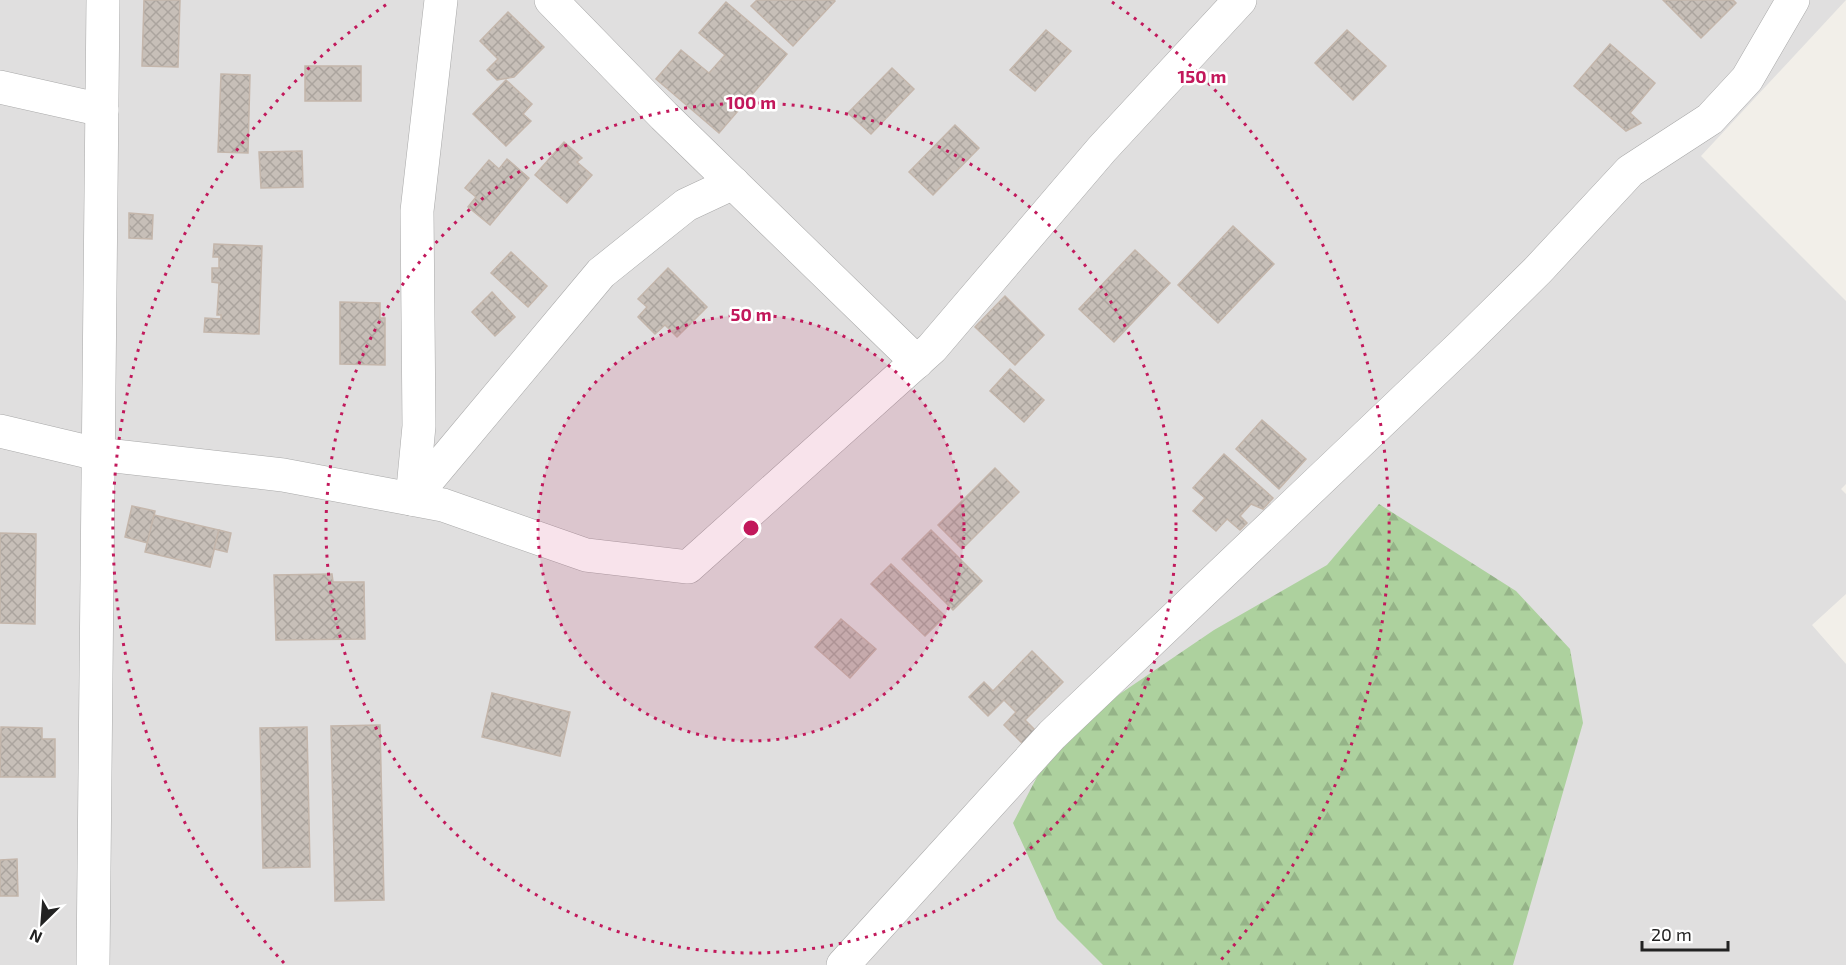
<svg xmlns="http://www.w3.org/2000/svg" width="1846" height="965" viewBox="0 0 1846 965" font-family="'Exo 2',sans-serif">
	<defs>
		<pattern id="forest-firs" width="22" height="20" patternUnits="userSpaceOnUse" patternTransform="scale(1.5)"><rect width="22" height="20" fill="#add19e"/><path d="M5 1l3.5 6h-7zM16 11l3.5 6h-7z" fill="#95b388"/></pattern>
		<pattern id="building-cross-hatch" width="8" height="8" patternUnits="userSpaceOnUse" patternTransform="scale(1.5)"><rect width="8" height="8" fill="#c7bfb8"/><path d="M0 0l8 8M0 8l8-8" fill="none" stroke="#aba49e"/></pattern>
	</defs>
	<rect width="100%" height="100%" fill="#f2efe9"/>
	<!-- residential -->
	<polygon fill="#e0dfdf" points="0,0 1846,0 1701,156 1846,301 1846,484 1841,489 1846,494 1846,594 1812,625 1846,664 1846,965 0,965"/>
	<!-- forest -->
	<polygon fill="url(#forest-firs)" points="1379,504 1516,591 1570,649 1583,723 1513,965 1103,965 1057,919 1013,823 1039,773 1105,704 1214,630 1327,565"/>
	<!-- building -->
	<g fill="url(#building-cross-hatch)" stroke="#c4b6ab" stroke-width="1.5">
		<polygon points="144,0 180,0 178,67 142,66"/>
		<polygon points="757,0 834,0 835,1 793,46 751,6"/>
		<polygon points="1663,0 1733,0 1736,3 1701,38"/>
		<polygon points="726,2 787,54 719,133 656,79 681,50 709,73 725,55 699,33"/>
		<polygon points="508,12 544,47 514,77 497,80 487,70 498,59 480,41"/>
		<polygon points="1046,30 1071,51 1035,91 1010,70"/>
		<polygon points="1347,30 1386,66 1353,100 1315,63"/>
		<polygon points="1610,44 1655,83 1630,113 1641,123 1626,131 1574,86"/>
		<rect x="305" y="66" width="56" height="35"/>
		<polygon points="892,68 914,89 871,134 848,113"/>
		<polygon points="221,74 250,75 248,153 218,152"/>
		<polygon points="506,80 532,104 523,114 531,121 506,146 473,114"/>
		<polygon points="955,125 979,148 933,195 909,172"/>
		<polygon points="564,142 582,158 577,162 592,175 567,203 535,175"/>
		<polygon points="302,151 303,187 261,188 259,152"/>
		<polygon points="507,159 529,178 490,225 468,207 476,197 465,188 489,160 499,169"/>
		<polygon points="129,213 153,215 152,239 129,238"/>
		<polygon points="1233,226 1274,264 1218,323 1178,285"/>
		<polygon points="214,244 262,246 259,334 204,332 205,318 221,319 221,315 217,315 219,283 212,282 212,268 219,268 219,257 213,257"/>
		<polygon points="1135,250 1170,283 1114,342 1079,309"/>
		<polygon points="511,252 547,286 528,307 491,273"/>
		<polygon points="668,268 707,307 677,337 665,325 655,334 638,317 647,307 638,299"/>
		<polygon points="492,292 515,317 495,336 472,312"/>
		<polygon points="1005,296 1044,335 1015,365 975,327"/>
		<polygon points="340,302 380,303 380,318 385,318 385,365 340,364"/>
		<polygon points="1010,369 1044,400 1024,422 990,391"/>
		<polygon points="1262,420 1306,459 1279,489 1236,449"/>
		<polygon points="1224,454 1273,498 1263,509 1251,504 1240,516 1247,523 1240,530 1227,519 1216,531 1193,511 1205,498 1193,488"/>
		<polygon points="995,468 1019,492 962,549 938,525"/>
		<polygon points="132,506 155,511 148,543 125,537"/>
		<polygon points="154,515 219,530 210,567 145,552"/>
		<polygon points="219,530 231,533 227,552 214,549"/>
		<polygon points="931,530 982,581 953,610 902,559"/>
		<polygon points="0,533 36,534 35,624 0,623"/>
		<polygon points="891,564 945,616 925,636 871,584"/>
		<polygon points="332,574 333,582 364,582 365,639 276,640 274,575"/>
		<polygon points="841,619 876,649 850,678 815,647"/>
		<polygon points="1032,651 1063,682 1025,720 1036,731 1023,744 1004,725 1016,712 1004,700 988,716 969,697 984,682 993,691"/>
		<polygon points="492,693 570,712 560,756 482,737"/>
		<polygon points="380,725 384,900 335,901 331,726"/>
		<polygon points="1,727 42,728 42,739 55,739 55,777 0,777"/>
		<polygon points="307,727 310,867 263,868 260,728"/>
		<polygon points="17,859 18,896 0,896 0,860"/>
	</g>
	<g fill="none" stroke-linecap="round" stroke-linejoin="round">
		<defs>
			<g id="minor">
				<polyline points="551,0 664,116 917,362"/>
				<polyline points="0,87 102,110"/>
				<polyline points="0,431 97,454 283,475 443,505 586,555 688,567 932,348 1102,149 1240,0"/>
				<polyline points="412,499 419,426 417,211 441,0"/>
				<polyline points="412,499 601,273 686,205 733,183"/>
				<polyline points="93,965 103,0"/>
				<polyline points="843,965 1052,735 1463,344 1538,270 1630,171 1710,119 1747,79 1793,0"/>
			</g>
		</defs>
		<!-- minor casing -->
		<use href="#minor" stroke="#a9a9a9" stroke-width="34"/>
		<!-- minor -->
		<use href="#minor" stroke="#fff" stroke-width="33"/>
	</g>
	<!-- distance rings -->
	<circle cx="751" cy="528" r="213" fill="#c2185b" fill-opacity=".12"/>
	<g fill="none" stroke="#c2185b" stroke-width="3" stroke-dasharray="3 6">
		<circle cx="751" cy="528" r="213"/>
		<circle cx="751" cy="528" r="425"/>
		<path d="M284 963A638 638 0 0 1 390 2M1112 2A638 638 0 0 1 1218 963"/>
	</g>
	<circle cx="751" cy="528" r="9" fill="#c2185b" stroke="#fff" stroke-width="3"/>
	<g font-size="18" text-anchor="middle" font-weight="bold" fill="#c2185b" stroke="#fff" stroke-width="5" stroke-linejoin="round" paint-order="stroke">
		<text x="1202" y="83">150 m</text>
		<text x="751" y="109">100 m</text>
		<text x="751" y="321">50 m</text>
	</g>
	<!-- north arrow -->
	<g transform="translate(42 923) rotate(205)" stroke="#ffffff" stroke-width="4.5" paint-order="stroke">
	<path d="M0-4.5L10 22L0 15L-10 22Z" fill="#222222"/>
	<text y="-9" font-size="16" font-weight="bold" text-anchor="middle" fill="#222222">N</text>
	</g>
	<!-- scale -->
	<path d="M1642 941v9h86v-9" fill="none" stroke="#222222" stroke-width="3"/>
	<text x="1651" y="941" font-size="18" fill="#222222" stroke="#ffffff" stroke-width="4.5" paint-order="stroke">20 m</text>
</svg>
